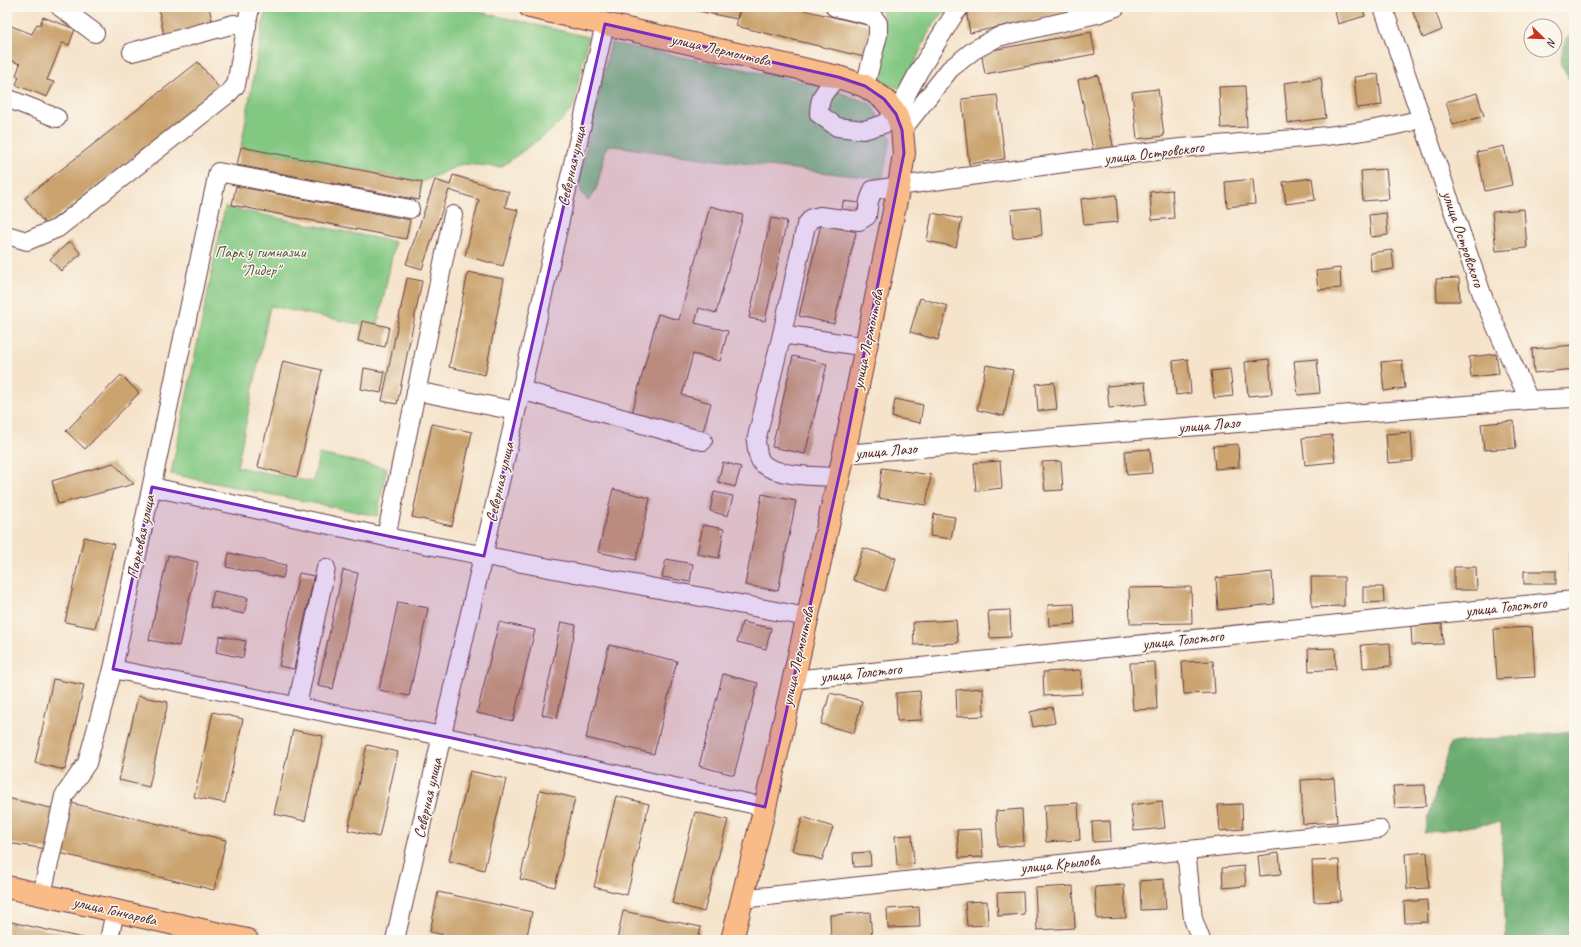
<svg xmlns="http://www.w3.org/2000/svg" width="1581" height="947" viewBox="0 0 1581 947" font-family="Caveat,sans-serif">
	<rect width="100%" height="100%" fill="#fbf7ec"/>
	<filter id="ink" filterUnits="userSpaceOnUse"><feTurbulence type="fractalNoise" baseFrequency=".025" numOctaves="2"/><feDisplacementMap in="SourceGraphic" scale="8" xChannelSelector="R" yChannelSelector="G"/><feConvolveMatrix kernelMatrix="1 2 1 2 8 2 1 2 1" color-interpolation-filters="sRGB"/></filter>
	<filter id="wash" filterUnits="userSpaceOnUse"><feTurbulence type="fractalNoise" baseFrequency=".012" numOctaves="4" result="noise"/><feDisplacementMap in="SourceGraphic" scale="16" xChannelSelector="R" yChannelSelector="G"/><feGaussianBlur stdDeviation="0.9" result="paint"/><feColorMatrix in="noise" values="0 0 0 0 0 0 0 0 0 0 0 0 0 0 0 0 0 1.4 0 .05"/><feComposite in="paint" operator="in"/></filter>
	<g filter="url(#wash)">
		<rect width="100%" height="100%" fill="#f5e3ca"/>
		<!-- green -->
		<g fill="#83c882" stroke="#667456">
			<polygon points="266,7 458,7 588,37 573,108 553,129 501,167 462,164 422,182 241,147"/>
			<polygon points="864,7 953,7 941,15 928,33 903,89 875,81 884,45 883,12"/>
			<polygon points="611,43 782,77 828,88 871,104 891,138 882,179 716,160 607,145 597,187 588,201 581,191 579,178"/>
			<polygon points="225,207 395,242 377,328 270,306 237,467 313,482 319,454 387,468 377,516 171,474"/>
		</g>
		<!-- forest -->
		<g fill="#6aac70" stroke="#5a664e">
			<polygon points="1574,31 1574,87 1560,64 1566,38"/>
			<polygon points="1574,731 1574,940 1506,940 1501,822 1424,833 1450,743"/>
		</g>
		<g id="blocks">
			<!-- building -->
			<g fill="#caa36e">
				<polygon points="158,7 209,7 213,24 164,35"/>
				<polygon points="678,7 739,7 737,19"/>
				<polygon points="741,7 791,7 871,26 864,57 736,26"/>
				<polygon points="981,7 1090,7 1090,8 970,33 966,10"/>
				<polygon points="1334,7 1362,7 1365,16 1338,24"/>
				<polygon points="1411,7 1434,7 1442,30 1423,38"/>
				<polygon points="43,17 75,29 69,45 62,43 47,80 54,82 47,97 16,85 19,77 16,76 20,64 7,59 7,37 11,26 32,34 37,24 40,25"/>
				<polygon points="1091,32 1095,54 985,74 981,52"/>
				<polygon points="198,62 220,89 46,225 25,198"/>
				<polygon points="1378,74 1382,105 1357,108 1354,77"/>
				<polygon points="1098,75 1114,150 1094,154 1078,80"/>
				<polygon points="1321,78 1326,118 1288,123 1284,83"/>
				<polygon points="1245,86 1247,127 1221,128 1219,87"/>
				<polygon points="1158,89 1164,136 1137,139 1132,92"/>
				<polygon points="1477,93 1484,116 1453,125 1446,102"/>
				<polygon points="997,95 1005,159 969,164 962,99"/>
				<polygon points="1504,146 1512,185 1485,191 1477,152"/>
				<polygon points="241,147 422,182 419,200 237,165"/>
				<polygon points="1386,169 1389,199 1363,201 1361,171"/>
				<polygon points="453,175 509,192 505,207 518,210 503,266 465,256 479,200 449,190 422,269 406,264 435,180 450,185"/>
				<polygon points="1312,178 1315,200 1286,204 1283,182"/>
				<polygon points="1253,179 1255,204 1227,207 1225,182"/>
				<polygon points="236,186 410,220 406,239 232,205"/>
				<polygon points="1172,190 1174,218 1152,220 1150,192"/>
				<polygon points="1116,195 1118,222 1084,225 1081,199"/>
				<polygon points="843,201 859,203 857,217 842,215"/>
				<polygon points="710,206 743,215 716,313 699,308 695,323 728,331 720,361 693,354 682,395 711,403 702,435 631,417 658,314 679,320"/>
				<polygon points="1040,207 1042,235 1013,238 1011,210"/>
				<polygon points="1524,209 1527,248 1496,251 1492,212"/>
				<polygon points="932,213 962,219 956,247 927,241"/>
				<polygon points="1386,213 1388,235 1371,237 1369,215"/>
				<polygon points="771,218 787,221 765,321 749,318"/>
				<polygon points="821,224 856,232 834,324 799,316"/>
				<polygon points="70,241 81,254 61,271 50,259"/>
				<polygon points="1392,250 1394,269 1371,272 1370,253"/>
				<polygon points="1340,268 1341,288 1318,290 1316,271"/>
				<polygon points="468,272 504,279 485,375 449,367"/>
				<polygon points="407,278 422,281 397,404 382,401"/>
				<polygon points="1459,278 1460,301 1437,301 1436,279"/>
				<polygon points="920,298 948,306 938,340 910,332"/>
				<polygon points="362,321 389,327 385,347 358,341"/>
				<polygon points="1573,345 1574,369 1534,373 1532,349"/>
				<polygon points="1496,354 1499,374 1471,377 1469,357"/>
				<polygon points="793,356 827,364 805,454 772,447"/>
				<polygon points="1188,359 1191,393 1176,395 1173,361"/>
				<polygon points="1269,359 1272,394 1248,396 1245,362"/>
				<polygon points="1317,359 1320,393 1298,395 1294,361"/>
				<polygon points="1402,360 1405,388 1384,391 1381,362"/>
				<polygon points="283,361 322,370 297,477 258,467"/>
				<polygon points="986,365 1013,370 1004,416 977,410"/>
				<polygon points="364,368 385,372 381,393 361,389"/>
				<polygon points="1230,369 1233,396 1214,398 1211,371"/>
				<polygon points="121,375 139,393 85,449 66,431"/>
				<polygon points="1054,382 1057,409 1038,411 1036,384"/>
				<polygon points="1145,382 1147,404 1109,408 1107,386"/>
				<polygon points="895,399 923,405 920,423 892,417"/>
				<polygon points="1514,421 1516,448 1484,450 1481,424"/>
				<polygon points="432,424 472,432 452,526 412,517"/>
				<polygon points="1411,432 1413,461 1388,463 1386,434"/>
				<polygon points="1332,435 1335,462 1305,465 1302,438"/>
				<polygon points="1238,444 1239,467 1215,469 1213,446"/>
				<polygon points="1150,449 1152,473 1127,475 1125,451"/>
				<polygon points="1000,461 1002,488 976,491 974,463"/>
				<polygon points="1061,461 1063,490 1045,491 1042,462"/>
				<polygon points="723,462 741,467 735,487 718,482"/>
				<polygon points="113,463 134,484 58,504 52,481"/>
				<polygon points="882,468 931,475 926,505 878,498"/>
				<polygon points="613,489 650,498 636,560 598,552"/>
				<polygon points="714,492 733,496 728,516 710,511"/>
				<polygon points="762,494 796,501 778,591 745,585"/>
				<polygon points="934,514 955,517 951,539 930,536"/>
				<polygon points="703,525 724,529 719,558 697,554"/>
				<polygon points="84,537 114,544 95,628 65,622"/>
				<polygon points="863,548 896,558 885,591 853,580"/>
				<polygon points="1574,552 1574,581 1571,581 1571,553"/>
				<polygon points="229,553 286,565 283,578 226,567"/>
				<polygon points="168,555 198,562 179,646 149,640"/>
				<polygon points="666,559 693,564 690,582 662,577"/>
				<polygon points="1454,567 1476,567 1477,590 1454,590"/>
				<polygon points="343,570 358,573 333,689 318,686"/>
				<rect x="1524" y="571" width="32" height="13"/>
				<polygon points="1272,572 1274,604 1218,610 1216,578"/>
				<polygon points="299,573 314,576 294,669 279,666"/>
				<polygon points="1311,577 1344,577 1344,606 1312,607"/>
				<polygon points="1191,587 1192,623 1130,624 1129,588"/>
				<polygon points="1363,587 1383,587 1384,602 1363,603"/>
				<polygon points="214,591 248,598 244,614 210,607"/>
				<polygon points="398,602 428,608 409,696 379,690"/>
				<polygon points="1074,604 1075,624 1049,626 1048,605"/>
				<polygon points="1010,610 1011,637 990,638 988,611"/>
				<polygon points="956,620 958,643 914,645 913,622"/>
				<polygon points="499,622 535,630 513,721 477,713"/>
				<polygon points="561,622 576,625 557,718 542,715"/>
				<polygon points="742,622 771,628 766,649 737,642"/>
				<polygon points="1442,624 1443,644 1412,645 1411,626"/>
				<polygon points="1532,627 1535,677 1497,679 1494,629"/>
				<polygon points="220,636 246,641 243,658 216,652"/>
				<polygon points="1390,643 1391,666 1363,668 1361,645"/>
				<polygon points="609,645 677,661 654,754 586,738"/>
				<polygon points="1335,648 1336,669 1309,671 1308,649"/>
				<polygon points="1213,661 1215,693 1184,694 1182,662"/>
				<polygon points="1155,662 1157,709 1133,710 1130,663"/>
				<polygon points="1081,670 1082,694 1044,696 1043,672"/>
				<polygon points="723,674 758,683 734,775 699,766"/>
				<polygon points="53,679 84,685 65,770 35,763"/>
				<polygon points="983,688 984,716 957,717 956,690"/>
				<polygon points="920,691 922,720 897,721 896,693"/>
				<polygon points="830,693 862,701 854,733 821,724"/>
				<polygon points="138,696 168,702 149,787 119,780"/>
				<polygon points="1052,707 1055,723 1033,727 1030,712"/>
				<polygon points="213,712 243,719 225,803 194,797"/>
				<polygon points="293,730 323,736 305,821 274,814"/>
				<polygon points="367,745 398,752 379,837 348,830"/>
				<polygon points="470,771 506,779 484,870 449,861"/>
				<polygon points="1334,778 1337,822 1303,824 1301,780"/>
				<polygon points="1425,785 1426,806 1395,808 1393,786"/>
				<polygon points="540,790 575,798 555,887 520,879"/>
				<polygon points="616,796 649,804 627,895 594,887"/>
				<polygon points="7,798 55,809 47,849 7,843"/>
				<polygon points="1162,801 1165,828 1134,831 1131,805"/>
				<polygon points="71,803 226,840 214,890 59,853"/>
				<polygon points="1078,803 1080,840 1046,842 1044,805"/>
				<polygon points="1242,804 1243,829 1220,831 1218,805"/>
				<polygon points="1022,809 1024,845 998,847 996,811"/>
				<polygon points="695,812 728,820 704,912 672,903"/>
				<polygon points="803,817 833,827 822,860 792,850"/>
				<polygon points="1110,821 1111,841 1093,842 1092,822"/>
				<polygon points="981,829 983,857 959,858 957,830"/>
				<polygon points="912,835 914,864 897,865 895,836"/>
				<polygon points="870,852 871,866 854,867 853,853"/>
				<polygon points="1427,852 1429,888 1407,889 1405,854"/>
				<polygon points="1279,853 1281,874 1260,876 1258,856"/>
				<polygon points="1339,860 1341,901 1314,902 1312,861"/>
				<polygon points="1244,866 1246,886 1223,888 1222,868"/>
				<polygon points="1164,879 1166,909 1141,910 1140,881"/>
				<polygon points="1124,885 1126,918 1097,919 1095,887"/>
				<polygon points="1073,886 1075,928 1037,930 1035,888"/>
				<polygon points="438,892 532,912 526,940 468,940 430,932"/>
				<polygon points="1023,892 1024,914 998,916 997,893"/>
				<polygon points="1427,900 1428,922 1405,923 1404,902"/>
				<polygon points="987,901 988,925 967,926 965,902"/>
				<polygon points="919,907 920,927 888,928 887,909"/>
				<polygon points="623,911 701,927 698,940 617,940"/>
				<polygon points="870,912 872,940 831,940 830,915"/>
				<polygon points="7,921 87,939 87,940 7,940"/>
			</g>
		</g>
	</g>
	<g filter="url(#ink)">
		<use href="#blocks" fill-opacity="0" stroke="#643c43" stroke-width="1"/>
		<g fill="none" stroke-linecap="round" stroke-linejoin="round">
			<defs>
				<g id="minor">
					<polyline points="60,7 95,33"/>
					<polyline points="835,7 872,16 878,23 878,35 865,86"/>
					<polyline points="1383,7 1484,300 1529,400"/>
					<polyline points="132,52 234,24 247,27"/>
					<path d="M838,77C826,90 819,95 819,114L837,127L864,130L884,124L896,114L919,71L955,13L960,7"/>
					<polyline points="7,98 57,118"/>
					<polyline points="902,130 950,69 974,50 998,37 1097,14 1116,7"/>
					<polyline points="7,235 27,241 58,228 228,94 236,85 250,7"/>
					<polyline points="782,334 866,347"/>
					<polyline points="521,390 703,441"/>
					<polyline points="416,391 516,411"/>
					<polyline points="844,454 1529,400 1574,398"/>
					<path d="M839,477C818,476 779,477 763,464C757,458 757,449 756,441L782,334L806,225L812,218L820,216L859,221L867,216L869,201L873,190L899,186C993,173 1087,159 1181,148C1258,140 1335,140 1410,122"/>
					<polyline points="152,487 386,537 807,617"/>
					<polyline points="386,537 453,215"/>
					<polyline points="113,669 442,736 765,807"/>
					<polyline points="793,680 1574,600"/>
					<polyline points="297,706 326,568"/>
					<polyline points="1186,850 1193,919 1201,940"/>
					<polyline points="42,894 64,796 87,763 113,669 218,172 410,209"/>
					<polyline points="741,899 1379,829"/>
					<polyline points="109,940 115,911"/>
					<polyline points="395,940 605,24"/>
				</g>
				<g id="major">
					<polyline points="530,7 838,77 865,86 884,99 896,114 902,130 904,153 899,186 844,454 765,807 732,940"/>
					<polyline points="7,887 247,940"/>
				</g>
			</defs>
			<!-- minor casing -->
			<use href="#minor" stroke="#643c43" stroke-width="20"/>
			<!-- major casing -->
			<use href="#major" stroke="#643c43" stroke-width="24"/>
			<!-- minor -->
			<use href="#minor" stroke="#fff" stroke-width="18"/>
			<!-- major -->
			<use href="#major" stroke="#f9bc89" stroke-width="22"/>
		</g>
	</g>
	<!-- marked area -->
	<path fill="#7b2cbf" fill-opacity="0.2" stroke="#7b2cbf" stroke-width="3" stroke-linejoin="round" d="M605,24L838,77L865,86L884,99L896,114L902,130L904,153L844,454L765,807L452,738L113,669L152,487L484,556Z"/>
	<g text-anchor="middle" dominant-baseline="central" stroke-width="3" stroke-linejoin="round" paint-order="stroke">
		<!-- street labels -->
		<g font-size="16" fill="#4a1f2b" stroke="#fbf7ec">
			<text transform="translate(721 50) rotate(13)">улица Лермонтова</text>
			<text transform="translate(1154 153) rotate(-7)">улица Островского</text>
			<text transform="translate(572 166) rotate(-77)">Северная улица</text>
			<text transform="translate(1463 239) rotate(71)">улица Островского</text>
			<text transform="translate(868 339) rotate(-78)">улица Лермонтова</text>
			<text transform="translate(1209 425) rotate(-5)">улица Лазо</text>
			<text transform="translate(886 451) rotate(-5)">улица Лазо</text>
			<text transform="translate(500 482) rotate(-77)">Северная улица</text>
			<text transform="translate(141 537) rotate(-78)">Парковая улица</text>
			<text transform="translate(1506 607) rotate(-6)">улица Толстого</text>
			<text transform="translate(1183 640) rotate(-6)">улица Толстого</text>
			<text transform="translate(798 656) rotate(-77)">улица Лермонтова</text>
			<text transform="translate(861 673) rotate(-6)">улица Толстого</text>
			<text transform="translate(428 798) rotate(-77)">Северная улица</text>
			<text transform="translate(1060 864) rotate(-6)">улица Крылова</text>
			<text transform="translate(115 911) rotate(13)">улица Гончарова</text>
		</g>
		<!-- park labels -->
		<g font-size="16" fill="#5b5245" stroke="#fbf7ec">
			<text x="260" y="252">Парк у гимназии<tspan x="260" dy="18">"Лидер"</tspan></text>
		</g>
	</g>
	<!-- margin -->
	<rect width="1581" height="947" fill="none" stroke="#fbf7ec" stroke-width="24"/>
	<!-- north arrow -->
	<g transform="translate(1543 38) rotate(113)"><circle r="19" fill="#fbf7ec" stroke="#b4a19f"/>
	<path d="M0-3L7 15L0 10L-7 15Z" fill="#c8321e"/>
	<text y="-6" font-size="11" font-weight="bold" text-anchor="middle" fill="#4a1f2b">N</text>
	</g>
</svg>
